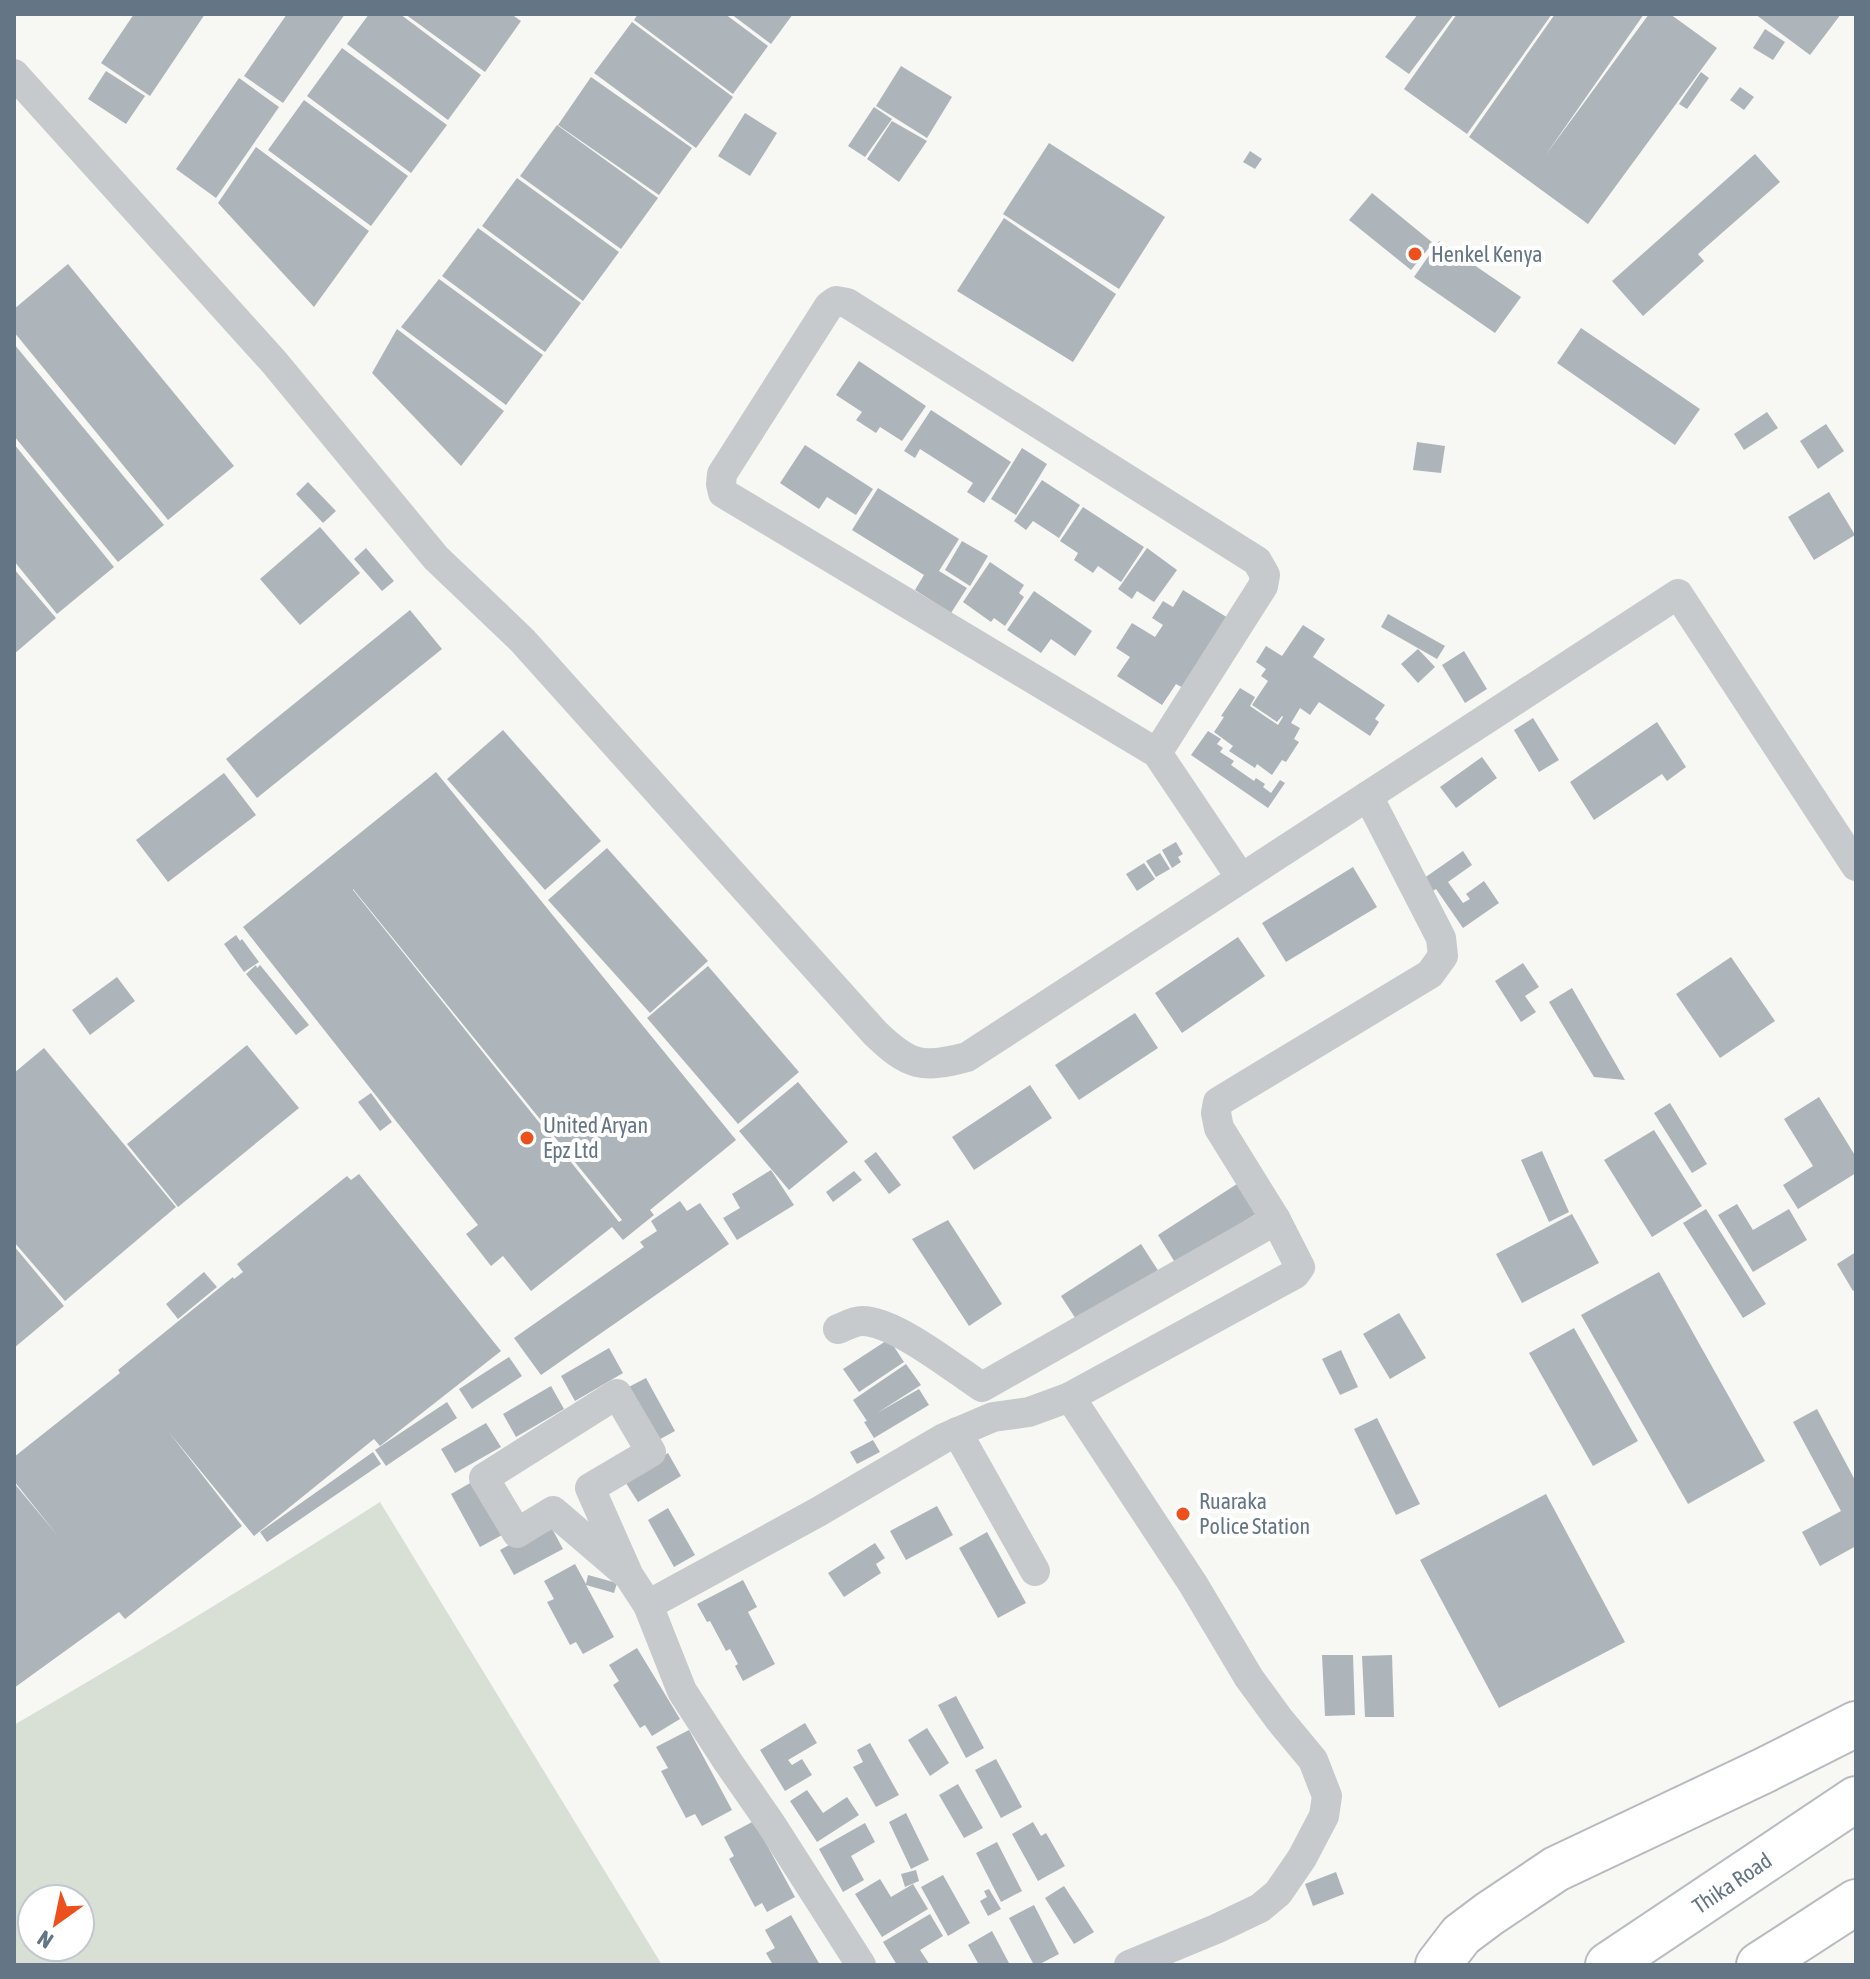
<svg xmlns="http://www.w3.org/2000/svg" width="1870" height="1979" viewBox="0 0 1870 1979" font-family="'Asap Condensed',sans-serif">
	<rect width="100%" height="100%" fill="#f7f7f3"/>
	<!-- green -->
	<path fill="#d8dfd4" fill-rule="evenodd" d="M380,1502L662,1965H14V1725C138,1653 260,1579 380,1502ZM32,1899H80V1947H32Z"/>
	<!-- building -->
	<g fill="#adb5bb" fill-rule="evenodd">
		<polygon points="134,14 205,14 150,96 101,63"/>
		<polygon points="287,14 345,14 283,103 244,76"/>
		<polygon points="369,14 400,14 481,75 448,120 347,44"/>
		<polygon points="405,14 511,14 521,21 485,72"/>
		<polygon points="638,14 725,14 768,46 733,94 634,20"/>
		<polygon points="731,14 793,14 771,44"/>
		<polygon points="1418,14 1454,14 1409,74 1385,57"/>
		<polygon points="1457,14 1552,14 1467,134 1404,89"/>
		<polygon points="1555,14 1644,14 1545,156 1649,14 1670,14 1717,48 1588,224 1469,137"/>
		<polygon points="1755,14 1841,14 1810,55"/>
		<polygon points="632,22 733,97 696,148 594,73"/>
		<polygon points="1765,29 1785,42 1773,60 1753,48"/>
		<polygon points="342,48 447,125 411,173 307,96"/>
		<polygon points="901,66 952,97 927,138 876,106"/>
		<polygon points="106,71 145,96 126,124 88,99"/>
		<polygon points="1701,72 1709,78 1687,109 1679,104"/>
		<polygon points="591,77 692,148 659,195 558,125"/>
		<polygon points="239,78 279,107 216,198 176,169"/>
		<polygon points="1740,87 1754,97 1744,110 1730,100"/>
		<polygon points="304,100 408,176 371,226 268,150"/>
		<polygon points="874,107 892,119 865,157 848,146"/>
		<polygon points="745,113 777,133 750,176 718,156"/>
		<polygon points="892,121 927,141 899,182 867,159"/>
		<polygon points="557,125 658,198 621,249 520,176"/>
		<polygon points="1049,143 1165,217 1119,289 1003,214"/>
		<polygon points="256,147 369,231 314,307 218,203"/>
		<polygon points="1250,151 1262,159 1255,169 1243,162"/>
		<polygon points="1755,154 1780,182 1698,254 1704,261 1643,316 1612,281"/>
		<polygon points="517,178 619,252 583,301 482,226"/>
		<polygon points="1372,193 1433,243 1411,270 1349,220"/>
		<polygon points="1004,218 1116,294 1073,362 957,291"/>
		<polygon points="478,228 581,303 545,352 442,276"/>
		<polygon points="1439,241 1521,297 1495,333 1414,277"/>
		<polygon points="68,264 234,466 168,520 14,332 14,309"/>
		<polygon points="439,279 543,355 506,405 401,327"/>
		<polygon points="1581,328 1700,409 1675,445 1557,363"/>
		<polygon points="397,329 504,411 461,466 372,373"/>
		<polygon points="14,344 164,525 118,562 14,436"/>
		<polygon points="859,361 926,406 902,441 880,427 876,433 856,420 862,412 836,395"/>
		<polygon points="931,410 1011,462 984,503 967,492 973,483 920,449 915,458 904,451"/>
		<polygon points="1767,412 1778,428 1744,450 1734,434"/>
		<polygon points="1826,424 1844,451 1818,469 1800,441"/>
		<polygon points="1417,442 1445,446 1441,473 1413,470"/>
		<polygon points="14,444 114,567 57,614 14,561"/>
		<polygon points="805,445 873,489 856,515 827,497 819,509 780,483"/>
		<polygon points="1022,448 1047,464 1016,515 991,499"/>
		<polygon points="1042,480 1080,505 1059,538 1033,521 1026,530 1014,521"/>
		<polygon points="308,482 336,511 323,523 296,494"/>
		<polygon points="878,488 959,539 939,571 967,588 951,613 915,590 924,575 852,530"/>
		<polygon points="1829,492 1855,535 1814,560 1788,517"/>
		<polygon points="1083,507 1144,547 1121,582 1098,566 1093,573 1074,560 1078,553 1060,541"/>
		<polygon points="320,527 360,573 300,625 260,579"/>
		<polygon points="962,541 988,556 970,586 945,570"/>
		<polygon points="366,548 394,581 382,591 354,559"/>
		<polygon points="1147,548 1177,570 1154,602 1137,591 1132,599 1118,589"/>
		<polygon points="990,562 1024,585 1019,593 1024,597 1005,626 994,618 991,622 963,602"/>
		<polygon points="14,569 56,618 14,654"/>
		<polygon points="1183,590 1228,618 1185,689 1176,684 1162,705 1117,676 1130,657 1116,648 1132,623 1155,637 1163,625 1152,618 1163,601 1173,607"/>
		<polygon points="1034,591 1092,631 1075,656 1051,639 1041,653 1007,630"/>
		<polygon points="410,610 442,649 257,798 226,759"/>
		<polygon points="1388,614 1445,646 1437,659 1381,627"/>
		<polygon points="1303,625 1325,639 1313,657 1385,705 1375,719 1379,722 1370,736 1319,702 1310,715 1300,708 1291,723 1300,728 1294,739 1299,742 1286,762 1282,760 1272,775 1257,764 1255,768 1229,751 1233,746 1214,732 1224,717 1221,716 1240,688 1255,697 1250,706 1278,725 1283,717 1282,716 1277,722 1252,705 1268,681 1261,676 1266,669 1256,662 1266,646 1282,656"/>
		<polygon points="1418,649 1435,667 1418,683 1401,664"/>
		<polygon points="1464,651 1487,689 1465,703 1442,665"/>
		<polygon points="1533,718 1559,760 1539,772 1514,730"/>
		<polygon points="1657,722 1686,767 1667,781 1662,774 1594,820 1570,782"/>
		<polygon points="503,730 601,841 545,890 447,779"/>
		<polygon points="1208,731 1221,739 1217,744 1223,748 1220,752 1234,761 1231,765 1254,781 1256,778 1265,784 1263,787 1271,793 1280,780 1285,783 1268,808 1191,755"/>
		<polygon points="1482,757 1497,778 1456,808 1440,787"/>
		<path d="M436,772L736,1140L650,1210L654,1215L623,1240L612,1227L531,1291L503,1256L491,1266L466,1234L478,1225L243,927ZM353,889L622,1220L619,1222L353,890Z"/>
		<polygon points="224,773 256,815 168,882 136,840"/>
		<polygon points="1176,842 1183,854 1178,857 1181,862 1172,868 1162,850"/>
		<polygon points="607,848 708,961 650,1013 548,900"/>
		<polygon points="1463,851 1472,865 1448,882 1463,903 1470,899 1466,894 1484,881 1499,903 1463,928 1436,889 1429,893 1420,881"/>
		<polygon points="1160,853 1170,869 1156,877 1146,861"/>
		<polygon points="1144,863 1155,879 1137,891 1126,874"/>
		<polygon points="1353,867 1377,907 1286,962 1262,923"/>
		<polygon points="236,935 240,941 242,939 259,962 244,972 224,944"/>
		<polygon points="1238,937 1265,976 1182,1033 1155,993"/>
		<polygon points="1731,957 1775,1021 1720,1058 1676,994"/>
		<polygon points="1523,963 1539,987 1525,996 1536,1012 1521,1022 1495,981"/>
		<polygon points="256,965 257,968 260,965 309,1025 296,1035 246,974"/>
		<polygon points="708,966 799,1072 738,1124 647,1018"/>
		<polygon points="117,977 135,1001 90,1035 72,1010"/>
		<polygon points="1572,988 1625,1080 1594,1077 1549,1002"/>
		<polygon points="1135,1013 1158,1048 1079,1100 1055,1065"/>
		<polygon points="247,1045 299,1108 178,1207 127,1144"/>
		<polygon points="44,1048 176,1207 65,1301 14,1242 14,1073"/>
		<polygon points="798,1082 848,1142 789,1190 739,1131"/>
		<polygon points="1030,1085 1052,1118 974,1170 952,1137"/>
		<polygon points="371,1093 392,1122 380,1131 358,1102"/>
		<polygon points="1819,1097 1856,1157 1856,1173 1798,1209 1783,1185 1813,1166 1784,1119"/>
		<polygon points="1670,1103 1707,1164 1692,1173 1654,1113"/>
		<polygon points="1654,1130 1702,1206 1652,1237 1604,1160"/>
		<polygon points="1542,1151 1569,1212 1549,1222 1521,1160"/>
		<polygon points="876,1152 901,1185 889,1194 864,1161"/>
		<polygon points="771,1170 794,1205 737,1240 723,1218 740,1208 732,1194"/>
		<polygon points="854,1171 862,1180 833,1202 826,1192"/>
		<polygon points="359,1174 501,1351 380,1446 374,1439 254,1536 168,1431 242,1526 125,1619 119,1612 14,1688 14,1483 58,1536 14,1481 14,1457 120,1373 118,1370 233,1277 234,1279 243,1272 237,1264 347,1176 351,1180"/>
		<polygon points="1240,1182 1259,1212 1176,1264 1158,1235"/>
		<polygon points="680,1201 687,1211 700,1203 729,1244 541,1375 514,1338 644,1247 640,1242 657,1231 651,1221"/>
		<polygon points="1737,1204 1753,1230 1789,1209 1807,1240 1753,1272 1718,1215"/>
		<polygon points="1706,1209 1766,1304 1743,1318 1683,1223"/>
		<polygon points="1572,1214 1599,1263 1522,1303 1496,1254"/>
		<polygon points="948,1220 1002,1304 969,1326 912,1239"/>
		<polygon points="1141,1244 1161,1275 1081,1327 1061,1296"/>
		<polygon points="14,1246 64,1306 14,1348"/>
		<polygon points="1856,1252 1856,1289 1853,1291 1837,1264"/>
		<polygon points="204,1272 217,1287 178,1319 166,1304"/>
		<polygon points="1659,1272 1765,1461 1688,1504 1581,1315"/>
		<polygon points="1399,1313 1426,1358 1390,1379 1363,1334"/>
		<polygon points="1574,1328 1638,1441 1593,1466 1529,1353"/>
		<polygon points="889,1339 904,1362 859,1392 843,1369"/>
		<polygon points="609,1348 623,1373 575,1401 561,1376"/>
		<polygon points="1341,1350 1358,1387 1340,1395 1322,1359"/>
		<polygon points="509,1357 522,1376 472,1409 459,1389"/>
		<polygon points="906,1364 921,1385 877,1413 919,1389 929,1405 874,1438 864,1422 867,1421 853,1400"/>
		<polygon points="646,1378 675,1431 653,1443 623,1390"/>
		<polygon points="551,1386 564,1409 516,1437 503,1414"/>
		<polygon points="447,1402 457,1418 386,1466 375,1450"/>
		<polygon points="1817,1409 1856,1482 1856,1546 1820,1566 1802,1532 1841,1511 1793,1422"/>
		<polygon points="1377,1418 1420,1504 1396,1515 1354,1429"/>
		<polygon points="486,1423 501,1447 455,1473 441,1449"/>
		<polygon points="873,1440 880,1452 857,1464 850,1452"/>
		<polygon points="373,1452 381,1464 267,1542 260,1532"/>
		<polygon points="668,1453 681,1476 638,1502 624,1480"/>
		<polygon points="472,1482 502,1535 480,1547 451,1494"/>
		<polygon points="1546,1494 1625,1642 1499,1708 1420,1560"/>
		<polygon points="937,1506 953,1535 906,1560 890,1531"/>
		<polygon points="668,1508 695,1555 674,1567 648,1520"/>
		<polygon points="549,1523 563,1549 514,1575 500,1550"/>
		<polygon points="987,1532 1026,1603 998,1618 959,1548"/>
		<polygon points="875,1543 885,1558 876,1564 881,1573 844,1597 828,1573"/>
		<polygon points="575,1564 586,1584 588,1575 617,1583 614,1593 586,1585 614,1637 583,1654 576,1642 570,1645 547,1602 554,1599 544,1581"/>
		<polygon points="743,1580 757,1607 748,1612 775,1664 743,1681 735,1666 738,1664 730,1649 726,1651 710,1621 707,1622 697,1604"/>
		<polygon points="637,1648 680,1719 652,1736 645,1725 640,1728 613,1685 619,1681 609,1665"/>
		<polygon points="1322,1655 1353,1655 1355,1715 1325,1716"/>
		<polygon points="1392,1655 1394,1717 1365,1717 1362,1656"/>
		<polygon points="956,1696 984,1748 966,1758 938,1705"/>
		<polygon points="805,1723 817,1743 788,1760 792,1765 802,1759 812,1775 785,1791 760,1750"/>
		<polygon points="927,1728 949,1763 930,1776 908,1740"/>
		<polygon points="689,1730 732,1810 702,1826 695,1814 686,1818 661,1771 668,1768 656,1747"/>
		<polygon points="870,1743 899,1795 876,1807 853,1767 863,1762 857,1750"/>
		<polygon points="996,1759 1022,1807 1001,1818 975,1770"/>
		<polygon points="958,1784 983,1828 964,1838 939,1795"/>
		<polygon points="807,1790 823,1813 847,1797 859,1815 817,1842 790,1801"/>
		<polygon points="906,1813 929,1860 911,1869 889,1822"/>
		<polygon points="754,1821 795,1897 767,1912 762,1903 755,1907 729,1859 734,1856 724,1837"/>
		<polygon points="1033,1822 1041,1836 1046,1833 1065,1866 1038,1881 1012,1834"/>
		<polygon points="865,1823 875,1842 851,1856 864,1880 843,1892 819,1849"/>
		<polygon points="997,1842 1022,1891 1001,1902 976,1853"/>
		<polygon points="916,1870 919,1881 905,1887 901,1874"/>
		<polygon points="1336,1872 1344,1894 1313,1906 1305,1884"/>
		<polygon points="943,1875 970,1923 948,1936 921,1887"/>
		<polygon points="880,1879 891,1897 913,1884 928,1909 882,1937 855,1894"/>
		<polygon points="1064,1886 1094,1932 1074,1944 1045,1898"/>
		<polygon points="989,1889 1001,1909 988,1916 980,1901 987,1897 984,1891"/>
		<polygon points="1034,1905 1059,1954 1038,1965 1034,1965 1009,1918"/>
		<polygon points="930,1914 943,1936 920,1950 930,1965 897,1965 883,1942"/>
		<polygon points="791,1915 820,1965 773,1965 766,1953 775,1948 765,1930"/>
		<polygon points="992,1931 1010,1965 979,1965 968,1945"/>
	</g>
	<g fill="none" stroke-linecap="round" stroke-linejoin="round">
		<defs>
			<polyline id="secondary" points="1608,1965 1856,1799"/>
			<polyline id="primary" points="1438,1965 1461,1935 1489,1914 1556,1869 1765,1770 1856,1724"/>
			<polyline id="trunk" points="1759,1965 1856,1902"/>
		</defs>
		<!-- secondary casing -->
		<use href="#secondary" stroke="#b8bdc2" stroke-width="48"/>
		<!-- primary casing -->
		<use href="#primary" stroke="#b7bbbf" stroke-width="48"/>
		<!-- trunk casing -->
		<use href="#trunk" stroke="#b8bcbf" stroke-width="48"/>
		<!-- minor -->
		<g stroke="#c6cacd" stroke-width="30">
			<path d="M14,74L274,362L436,558L522,640L875,1033C909,1066 922,1069 967,1057L1678,594L1856,866"/>
			<polyline points="1157,753 1263,586 1265,575 1257,561 847,303 836,301 829,306 722,474 721,484 723,493 1157,753 1241,878"/>
			<path d="M838,1329C846,1326 854,1321 862,1321C895,1321 953,1368 982,1387L1276,1220L1219,1128L1216,1113L1218,1102L1430,974L1443,956L1441,938L1368,796"/>
			<polyline points="1070,1397 1193,1584 1249,1678 1279,1719 1313,1760 1327,1796 1324,1816 1302,1858 1278,1893 1260,1908 1216,1929 1129,1965"/>
			<polyline points="957,1432 1035,1571"/>
			<polyline points="629,1576 590,1488 651,1452 617,1394 484,1478 517,1533 553,1511 629,1576 648,1605"/>
			<polyline points="861,1965 771,1824 728,1762 682,1691 648,1605 818,1512 944,1438 993,1417 1029,1412 1070,1397 1295,1274 1300,1267 1276,1220"/>
		</g>
		<!-- secondary -->
		<use href="#secondary" stroke="#fff" stroke-width="44"/>
		<!-- primary -->
		<use href="#primary" stroke="#fff" stroke-width="44"/>
		<!-- trunk -->
		<use href="#trunk" stroke="#fff" stroke-width="44"/>
	</g>
	<!-- markers -->
	<g fill="#ec501d" stroke="#fff" stroke-width="3">
		<circle cx="1415" cy="254" r="8"/>
		<circle cx="527" cy="1138" r="8"/>
		<circle cx="1183" cy="1514" r="8"/>
	</g>
	<g text-anchor="middle" dominant-baseline="central" stroke-width="8" stroke-linejoin="round" paint-order="stroke">
		<!-- poi labels -->
		<g font-size="22" fill="#647686" stroke="#fff" text-anchor="start">
			<text x="1431" y="254">Henkel Kenya</text>
			<text x="543" y="1125">United Aryan<tspan x="543" dy="25">Epz Ltd</tspan></text>
			<text x="1199" y="1501">Ruaraka<tspan x="1199" dy="25">Police Station</tspan></text>
		</g>
		<!-- street labels -->
		<g font-size="22" fill="#647686" stroke="#fff">
			<text transform="translate(1732 1883) rotate(-34)">Thika Road</text>
		</g>
	</g>
	<!-- border -->
	<rect width="1870" height="1979" fill="none" stroke="#647686" stroke-width="32"/>
	<!-- north arrow -->
	<g transform="translate(56 1923) rotate(213)"><circle r="38" fill="#ffffff" stroke="#c1c8cf" stroke-width="2"/>
	<path d="M0-6L14 30L0 20L-14 30Z" fill="#ec501d"/>
	<text y="-12" font-size="22" font-weight="bold" text-anchor="middle" fill="#647686">N</text>
	</g>
</svg>
